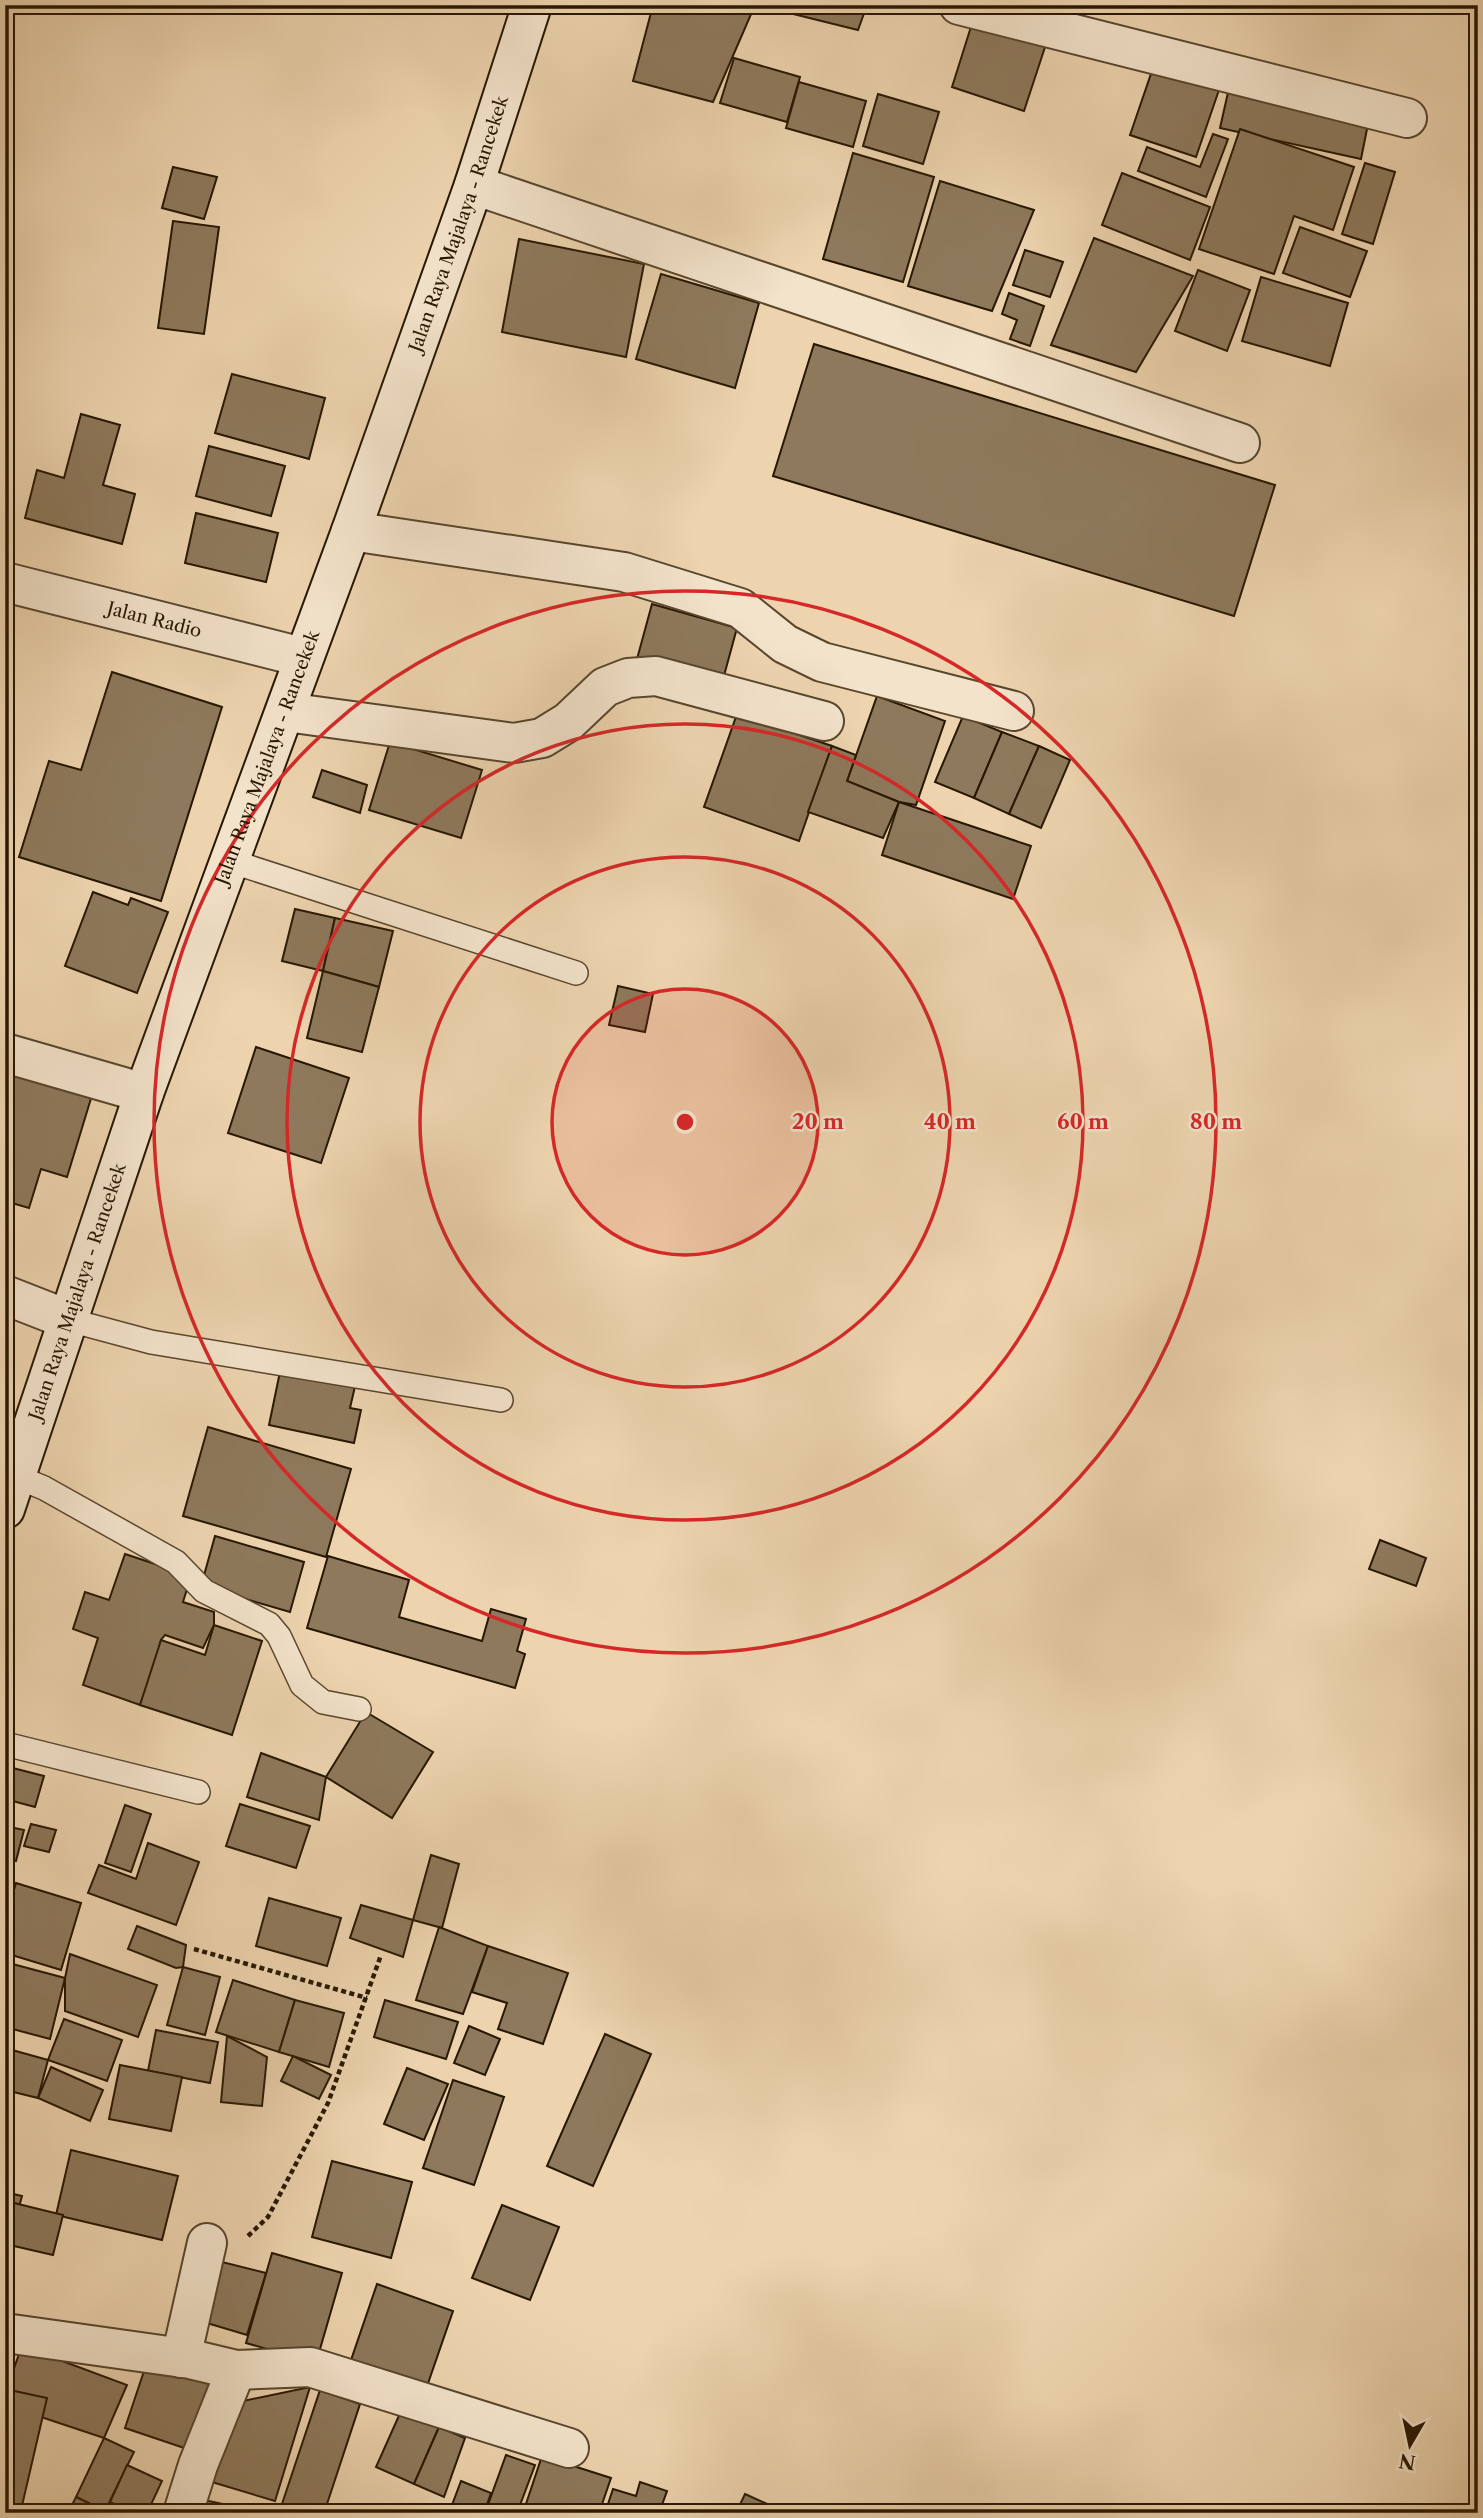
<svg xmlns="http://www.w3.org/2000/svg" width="1483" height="2518" viewBox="0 0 1483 2518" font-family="'Libre Caslon Text',serif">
	<rect width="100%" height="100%" fill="#edd4af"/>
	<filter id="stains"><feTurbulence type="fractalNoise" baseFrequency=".00286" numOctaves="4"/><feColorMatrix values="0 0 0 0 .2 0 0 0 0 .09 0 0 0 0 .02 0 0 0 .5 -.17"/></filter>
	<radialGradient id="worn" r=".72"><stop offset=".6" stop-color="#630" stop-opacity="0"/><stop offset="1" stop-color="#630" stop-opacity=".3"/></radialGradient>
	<!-- building -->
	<g fill="#8e795c" stroke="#271702" stroke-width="2">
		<polygon points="653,5 755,5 713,102 633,81"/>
		<polygon points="782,5 867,5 858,30 781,11"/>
		<polygon points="975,14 1048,38 1024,111 952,87"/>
		<polygon points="734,58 800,77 787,122 720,103"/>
		<polygon points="1154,65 1220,87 1196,157 1130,135"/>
		<polygon points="799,82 866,101 853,147 786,128"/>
		<polygon points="1229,88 1369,119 1361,159 1220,128"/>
		<polygon points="878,94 939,112 923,164 863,146"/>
		<polygon points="1240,129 1354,167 1333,230 1294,216 1274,274 1199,249"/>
		<polygon points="1213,134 1228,139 1206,197 1138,171 1147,147 1200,167"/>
		<polygon points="853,153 934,177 903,282 823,259"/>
		<polygon points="1365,163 1395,172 1373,244 1342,234"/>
		<polygon points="173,167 217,177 204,219 162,208"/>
		<polygon points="1122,173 1210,207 1190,260 1102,225"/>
		<polygon points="940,181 1034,210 992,311 908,286"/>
		<polygon points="173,221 219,227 204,334 158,328"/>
		<polygon points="1300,227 1367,251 1350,297 1283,273"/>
		<polygon points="1094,238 1193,276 1136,372 1051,345"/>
		<polygon points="519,239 644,264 626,357 502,332"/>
		<polygon points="1025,250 1063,262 1050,297 1013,285"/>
		<polygon points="1198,270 1250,290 1227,351 1175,331"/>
		<polygon points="661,274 759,303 735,388 636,359"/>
		<polygon points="1261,277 1348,303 1330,366 1242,341"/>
		<polygon points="1009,293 1044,306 1030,346 1010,339 1017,320 1002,314"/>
		<polygon points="814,344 1275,485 1234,616 773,476"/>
		<polygon points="232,374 325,398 309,459 215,433"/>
		<polygon points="81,414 120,425 103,485 135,494 122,544 25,518 37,470 64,478"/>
		<polygon points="209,446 285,466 271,516 196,496"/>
		<polygon points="196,513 278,533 266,582 185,563"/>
		<polygon points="652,604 737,628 722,683 637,659"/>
		<polygon points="112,672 222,707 161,901 19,857 49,761 81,770"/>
		<polygon points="877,696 945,721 916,805 899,802 847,781"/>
		<polygon points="737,714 832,746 799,841 704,807"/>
		<polygon points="963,716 1002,732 974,798 935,782"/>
		<polygon points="1002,732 1039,746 1009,814 974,798"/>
		<polygon points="390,742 482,770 461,838 369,810"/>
		<polygon points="832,746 856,755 847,781 899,802 883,838 808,812"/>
		<polygon points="1039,746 1070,760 1041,828 1009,814"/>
		<polygon points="322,770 367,785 360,813 313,797"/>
		<polygon points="899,802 1031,846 1013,899 882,855"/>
		<polygon points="93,892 128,905 131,898 168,912 137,993 65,966"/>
		<polygon points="295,909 335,918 323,971 282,961"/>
		<polygon points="335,918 393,931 379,987 323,971"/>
		<polygon points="323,971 379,987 362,1052 307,1038"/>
		<polygon points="618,986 653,994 645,1032 609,1025"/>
		<polygon points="256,1047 349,1078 321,1163 228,1133"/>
		<polygon points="5,1066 93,1092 67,1177 41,1169 29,1208 5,1201"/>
		<polygon points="281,1367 356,1382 350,1408 361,1410 354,1443 269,1425"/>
		<polygon points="208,1427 351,1469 326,1557 183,1516"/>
		<polygon points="215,1536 304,1562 290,1612 201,1586"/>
		<polygon points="1380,1540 1426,1558 1416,1586 1369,1569"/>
		<polygon points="125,1554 191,1576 183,1602 214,1612 214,1625 203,1648 165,1635 161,1640 157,1659 190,1670 184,1689 150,1678 140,1705 83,1685 98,1638 73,1629 85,1592 109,1600"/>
		<polygon points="328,1556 409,1580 399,1617 482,1641 491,1609 526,1619 517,1651 525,1654 515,1688 307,1628"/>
		<polygon points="214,1625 262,1641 232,1735 140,1705 161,1640 205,1655"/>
		<polygon points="366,1712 433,1752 392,1818 326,1777"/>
		<polygon points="261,1753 326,1777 319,1820 247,1797"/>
		<polygon points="5,1766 44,1776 35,1807 5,1799"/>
		<polygon points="240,1804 310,1826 296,1868 226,1846"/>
		<polygon points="125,1805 151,1814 131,1872 105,1863"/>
		<polygon points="31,1824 56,1830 49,1852 24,1846"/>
		<polygon points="5,1826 24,1830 16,1861 5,1858"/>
		<polygon points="148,1843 199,1862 176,1925 88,1893 99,1865 136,1879"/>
		<polygon points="431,1855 459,1864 442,1928 413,1920"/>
		<polygon points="16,1883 81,1903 61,1970 5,1953 5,1920"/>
		<polygon points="269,1898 341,1918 327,1966 256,1946"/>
		<polygon points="361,1905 413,1920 403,1957 350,1938"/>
		<polygon points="137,1926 186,1945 183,1967 176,1968 128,1949"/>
		<polygon points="439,1927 488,1946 463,2014 416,2000"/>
		<polygon points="488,1946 568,1973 543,2044 498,2029 507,2003 472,1992"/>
		<polygon points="70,1954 157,1985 138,2037 65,2011 65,1978"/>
		<polygon points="5,1962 65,1978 50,2039 5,2027"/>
		<polygon points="183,1967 220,1977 205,2035 167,2025"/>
		<polygon points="233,1980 295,2000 279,2052 216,2032"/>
		<polygon points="295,2000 344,2013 329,2067 279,2052"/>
		<polygon points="385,2000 458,2022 446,2059 374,2037"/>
		<polygon points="64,2019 122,2040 107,2081 48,2060"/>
		<polygon points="469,2026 500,2039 485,2075 454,2063"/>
		<polygon points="156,2030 218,2042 210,2083 148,2071"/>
		<polygon points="605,2034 651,2054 593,2186 547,2166"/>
		<polygon points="227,2036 267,2057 262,2106 221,2102"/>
		<polygon points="5,2048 48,2060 38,2098 5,2090"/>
		<polygon points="293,2056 331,2075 319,2099 281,2081"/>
		<polygon points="120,2065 182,2077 171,2131 109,2119"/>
		<polygon points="51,2067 103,2090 90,2121 38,2098"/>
		<polygon points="407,2068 448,2084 424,2140 384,2124"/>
		<polygon points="453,2080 504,2097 474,2185 423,2168"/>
		<polygon points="71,2150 178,2176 162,2240 56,2215"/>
		<polygon points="332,2161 412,2182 391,2258 312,2237"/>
		<polygon points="5,2192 22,2196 8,2248 5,2247"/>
		<polygon points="10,2202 63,2215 53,2255 5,2244 5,2219"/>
		<polygon points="502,2205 559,2227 530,2300 472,2278"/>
		<polygon points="272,2253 342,2273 316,2363 246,2343"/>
		<polygon points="214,2260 266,2273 247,2335 197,2320"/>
		<polygon points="377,2284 453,2311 425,2392 349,2366"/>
		<polygon points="22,2346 127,2385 104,2438 5,2405 5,2393"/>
		<polygon points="147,2362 216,2385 193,2451 125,2428"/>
		<polygon points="310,2387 275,2501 202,2479 224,2405"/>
		<polygon points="5,2389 47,2398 21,2510 5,2506"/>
		<polygon points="320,2390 360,2404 324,2513 279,2513"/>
		<polygon points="401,2411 439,2427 414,2484 376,2467"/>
		<polygon points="439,2427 465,2438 444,2497 414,2484"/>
		<polygon points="104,2438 134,2452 105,2511 76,2497"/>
		<polygon points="506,2455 535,2465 517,2513 485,2513"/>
		<polygon points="542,2456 611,2478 599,2513 523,2513"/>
		<polygon points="127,2465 162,2481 147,2513 133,2513 110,2502"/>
		<polygon points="461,2481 491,2493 484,2513 449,2513"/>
		<polygon points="640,2482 667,2491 659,2513 605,2513 613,2489 636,2496"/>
		<polygon points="745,2494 787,2513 736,2513"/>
		<polygon points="76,2497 105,2511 110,2513 68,2513"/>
		<polygon points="195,2498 264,2513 192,2513"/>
	</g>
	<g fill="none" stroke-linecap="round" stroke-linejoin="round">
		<defs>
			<g id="service">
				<polyline points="227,860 576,973"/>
				<polyline points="69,1320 151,1342 501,1400"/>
				<polyline points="15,1476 44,1488 176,1562 204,1591 269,1624 279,1636 302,1685 323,1702 359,1709"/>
				<polyline points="5,1744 198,1792"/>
			</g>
			<g id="minor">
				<polyline points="959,5 1407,118"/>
				<polyline points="474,185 1240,443"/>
				<polyline points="351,531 624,572 740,608 785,644 822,662 1014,711"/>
				<path id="s1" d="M5,582L302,657"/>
				<polyline points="286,712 514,743 542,738 568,722 605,687 628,678 656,676 824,721"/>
				<polyline points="5,1053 144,1093"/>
				<polyline points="5,1295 69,1320"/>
				<polyline points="5,2333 190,2359 236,2370 310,2367 569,2448"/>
				<polyline points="181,2358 207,2243"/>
				<polyline points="183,2513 198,2465 236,2370"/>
			</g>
			<g id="secondary">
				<path id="s2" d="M5,1509L144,1093L351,531L474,185L532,5"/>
			</g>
		</defs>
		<!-- service casing -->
		<use href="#service" stroke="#58462d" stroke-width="26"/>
		<!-- minor casing -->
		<use href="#minor" stroke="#58462d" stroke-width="42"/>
		<!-- secondary casing -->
		<use href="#secondary" stroke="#271702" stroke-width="42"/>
		<!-- path -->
		<g stroke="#271702" stroke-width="4.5" stroke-dasharray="5 3.5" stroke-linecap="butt">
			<polyline points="194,1949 367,1998"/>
			<polyline points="248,2236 268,2217 328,2103 381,1955"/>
		</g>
		<!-- service -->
		<use href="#service" stroke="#f3e3cb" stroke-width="23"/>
		<!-- minor -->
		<use href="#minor" stroke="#f3e3cb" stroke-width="38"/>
		<!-- secondary -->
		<use href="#secondary" stroke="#f3e3cb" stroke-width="38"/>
	</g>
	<!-- distance rings -->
	<circle cx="685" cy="1122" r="133" fill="#d62828" fill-opacity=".12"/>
	<g fill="none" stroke="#d62828" stroke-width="3.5">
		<circle cx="685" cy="1122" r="133"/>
		<circle cx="685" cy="1122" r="265"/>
		<circle cx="685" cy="1122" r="398"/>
		<circle cx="685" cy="1122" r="531"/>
	</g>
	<g text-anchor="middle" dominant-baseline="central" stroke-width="5" stroke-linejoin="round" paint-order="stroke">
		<!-- street labels -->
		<g font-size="18" fill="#271702" stroke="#f3e3cb">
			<text stroke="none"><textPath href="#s2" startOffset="1363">Jalan Raya Majalaya - Rancekek</textPath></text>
			<text stroke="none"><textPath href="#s1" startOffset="154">Jalan Radio</textPath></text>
			<text stroke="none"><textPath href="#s2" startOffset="796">Jalan Raya Majalaya - Rancekek</textPath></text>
			<text stroke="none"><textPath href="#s2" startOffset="229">Jalan Raya Majalaya - Rancekek</textPath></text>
		</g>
	</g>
	<circle cx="685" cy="1122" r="10" fill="#d62828" stroke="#f3e3cb" stroke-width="3.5"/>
	<g font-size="21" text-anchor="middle" font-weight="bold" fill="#d62828" stroke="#f3e3cb" stroke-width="5" stroke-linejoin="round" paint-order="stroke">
		<text x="818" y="1129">20 m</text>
		<text x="950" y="1129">40 m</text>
		<text x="1083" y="1129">60 m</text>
		<text x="1216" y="1129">80 m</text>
	</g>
	<!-- margin -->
	<rect width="1483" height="2518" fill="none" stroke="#edd4af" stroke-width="28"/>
	<rect x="7" y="7" width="1469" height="2504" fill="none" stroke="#271702" stroke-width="3.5"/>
	<rect x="14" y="14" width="1455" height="2490" fill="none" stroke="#271702" stroke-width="2"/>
	<!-- north arrow -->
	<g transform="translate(1410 2445) rotate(189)" stroke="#f3e3cb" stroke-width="5" paint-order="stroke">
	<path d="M0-5L12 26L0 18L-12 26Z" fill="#271702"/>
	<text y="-10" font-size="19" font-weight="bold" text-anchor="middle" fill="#271702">N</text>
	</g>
	<rect width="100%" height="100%" filter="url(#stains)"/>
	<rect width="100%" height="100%" fill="url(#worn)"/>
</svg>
